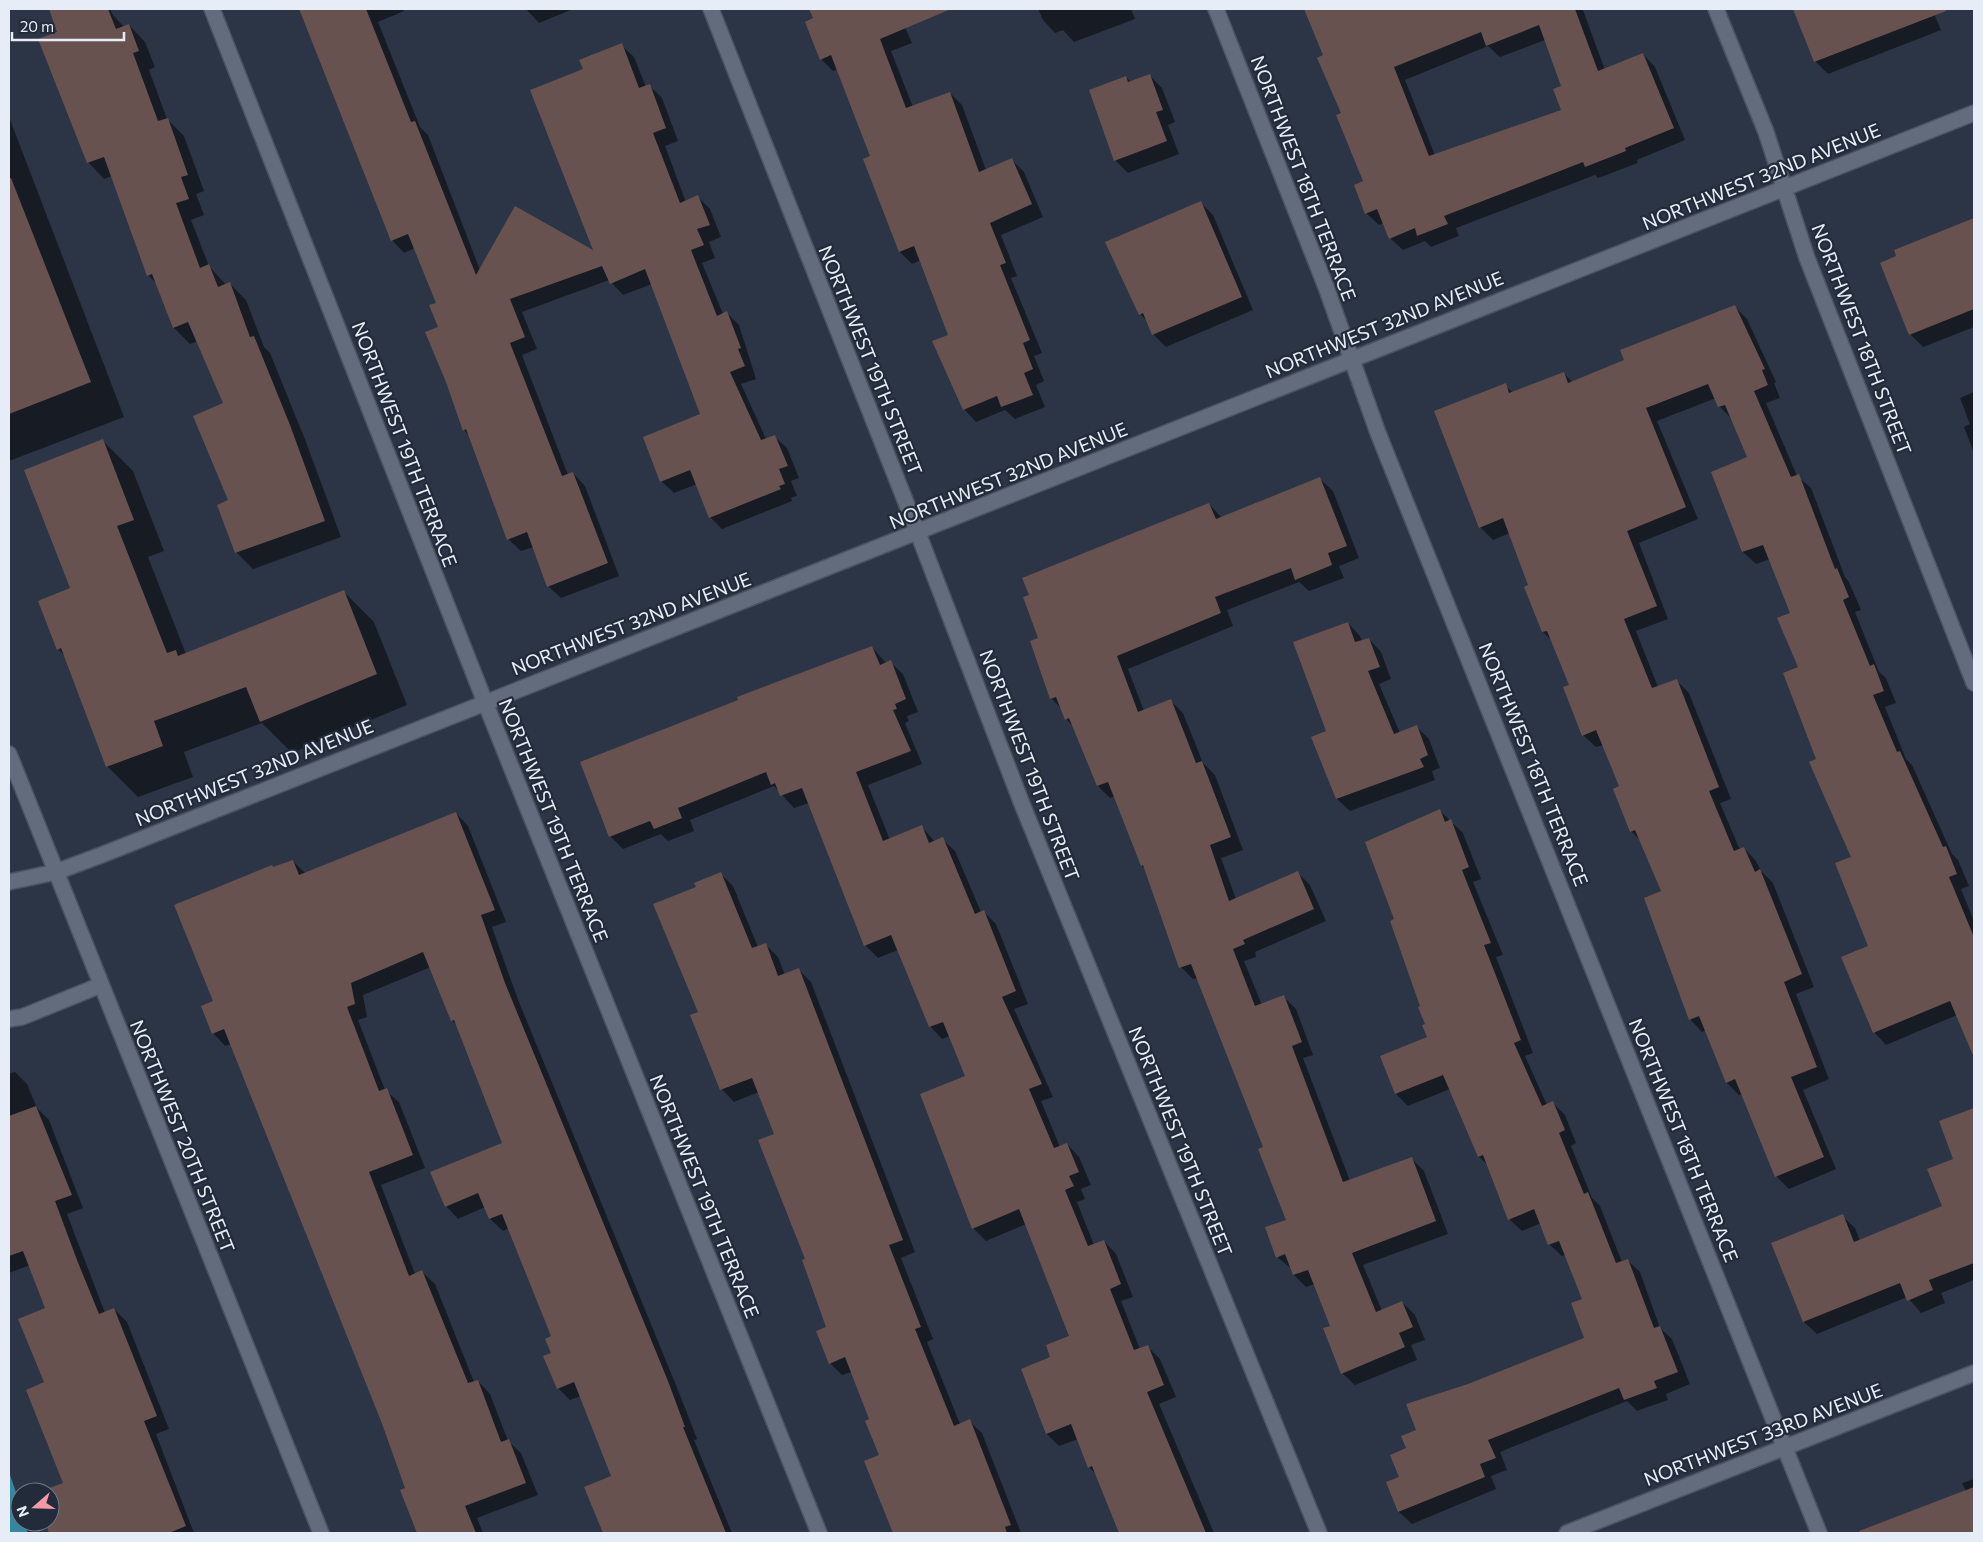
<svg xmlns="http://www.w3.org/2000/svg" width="1983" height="1542" viewBox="0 0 1983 1542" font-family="Commissioner,sans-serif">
	<rect width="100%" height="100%" fill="#2c3545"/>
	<!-- water -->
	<polygon fill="#3387a1" points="9,1472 18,1498 16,1505 20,1522 23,1522 28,1533 9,1533"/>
	<!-- shadow -->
	<g fill="#0007" fill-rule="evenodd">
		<polygon points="50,9 110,9 113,15 124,27 129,25 145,42 155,67 149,70 167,119 184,136 204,191 196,194 204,215 191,220 209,266 226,285 230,284 246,300 264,347 270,353 306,442 341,537 253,569 236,552 230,501 224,404 198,341 190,344 174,328 157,284 148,275 112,176 104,179 88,162 59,32"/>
		<polygon points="299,9 403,9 404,11 378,22 420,127 428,135 480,270 596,253 584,70 621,45 634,57 646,87 650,86 662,98 678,141 665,146 686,202 698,197 710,209 721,237 709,242 715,258 702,263 723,314 727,313 739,325 756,379 741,384 766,439 774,436 787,448 799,478 791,481 797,496 791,498 792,501 722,529 710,517 697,484 674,493 661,481 702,415 652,284 623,295 609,280 522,312 537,349 522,355 568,475 573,473 585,486 619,576 561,598 548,586 533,547 521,551 508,539 470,437 464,430 447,382 438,304 415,248 404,253 392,240"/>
		<polygon points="526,9 573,9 539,23"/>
		<polygon points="810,9 897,9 912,43 891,51 913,107 950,93 962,105 986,170 1011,159 1024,172 1043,217 1001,235 1017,276 1011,278 1042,353 1034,356 1044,381 1036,385 1045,407 1015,419 1005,410 976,422 964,409 949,336 921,260 912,264 900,252 872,157 838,69 833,71 821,59 814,19"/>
		<polygon points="1038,9 1131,9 1135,19 1074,42 1063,30 1055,33 1043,20"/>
		<path d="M1305,9H1587L1583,10L1605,70L1643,54L1655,67L1685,140L1637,160L1638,163L1598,178L1595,175L1456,228L1459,236L1431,247L1425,241L1403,250L1390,238L1384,223L1379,225L1366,213L1364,182L1324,56ZM1545,40L1562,87L1563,111L1435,155L1405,80L1488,46L1500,57Z"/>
		<polygon points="1794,9 1932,9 1941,30 1828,74 1815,61"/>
		<polygon points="1149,75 1162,88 1175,122 1168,125 1179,154 1128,173 1115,160 1126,77 1131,82"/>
		<polygon points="9,117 124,417 9,461"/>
		<polygon points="1201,203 1213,215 1253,310 1166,347 1153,334 1147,321 1140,314"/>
		<polygon points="1974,220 1974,327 1923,347 1910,334 1896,250"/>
		<polygon points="1734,306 1747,319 1776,382 1774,383 1780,398 1766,403 1797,476 1811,488 1845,577 1849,582 1861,610 1855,612 1879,672 1886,678 1896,703 1885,707 1906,759 1912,765 1952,854 1958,860 1969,886 1961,889 1974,921 1974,1059 1957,1015 1886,1045 1874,1032 1870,947 1853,857 1818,759 1799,668 1792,614 1770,559 1756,564 1743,552 1713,472 1748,458 1732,419 1719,406 1716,398 1657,421 1698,519 1639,543 1668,619 1636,631 1658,687 1676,680 1689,693 1731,799 1720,803 1740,850 1744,848 1756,861 1761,871 1773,883 1814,987 1796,994 1829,1079 1803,1090 1836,1169 1789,1189 1776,1176 1742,1094 1739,1095 1727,1083 1706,1030 1702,1032 1690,1019 1662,892 1641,841 1631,831 1621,787 1603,745 1596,747 1583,735 1570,685 1552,641 1543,632 1530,586 1510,533 1493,540 1480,527 1505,385 1513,393 1564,373 1572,382 1626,361"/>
		<polygon points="1974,392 1974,453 1964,427 1970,424 1960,398"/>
		<polygon points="102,440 133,471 164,551 148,557 186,654 343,591 374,622 407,705 292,753 262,723 184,752 193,777 138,797 107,766 66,657 58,649"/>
		<polygon points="1320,479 1333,491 1359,558 1339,566 1344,578 1309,591 1299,582 1227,610 1233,626 1128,669 1144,711 1170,700 1183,713 1203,763 1215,775 1243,850 1221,858 1236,899 1297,872 1310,885 1326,921 1255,952 1256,957 1244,961 1262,1005 1284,997 1296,1009 1313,1055 1303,1058 1350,1181 1411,1158 1424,1171 1448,1234 1363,1265 1382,1311 1402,1302 1415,1315 1425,1340 1411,1345 1417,1360 1355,1385 1342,1373 1331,1327 1315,1284 1306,1287 1294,1275 1292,1269 1277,1257 1287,1220 1264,1148 1198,978 1193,979 1181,967 1146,870 1142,866 1115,796 1110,798 1098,786 1074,727 1066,719 1062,709 1051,698 1039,639 1209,504 1222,518"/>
		<polygon points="1348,623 1360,636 1362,641 1369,639 1381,652 1391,679 1379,684 1400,733 1417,727 1429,739 1440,768 1432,771 1435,780 1350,811 1337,799 1312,738 1328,732"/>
		<polygon points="872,647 886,663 890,662 903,674 918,712 907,716 909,721 905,723 922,764 868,785 890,840 922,827 935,842 942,839 955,851 981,912 983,911 996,924 1028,1004 1014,1009 1053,1097 1041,1101 1060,1147 1067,1144 1079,1157 1091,1185 1081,1189 1085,1199 1077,1202 1094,1245 1104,1241 1116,1254 1133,1297 1121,1301 1140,1349 1148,1347 1160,1359 1176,1397 1159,1404 1214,1533 1121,1533 1098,1476 1089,1467 1078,1439 1059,1446 1047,1434 1052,1358 1071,1336 1026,1224 986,1241 973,1228 966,1077 950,1036 942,1039 930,1026 898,950 878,958 865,945 809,803 794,808 774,786 690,820 694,831 668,841 661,834 623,849 610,836"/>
		<polygon points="1440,811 1463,833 1481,879 1473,882 1503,955 1496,957 1533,1053 1525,1056 1547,1105 1553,1103 1565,1115 1576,1143 1571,1146 1592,1198 1600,1206 1622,1262 1627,1260 1640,1272 1660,1328 1672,1339 1690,1384 1666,1394 1668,1400 1637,1411 1627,1401 1500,1452 1507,1470 1491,1476 1496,1489 1412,1524 1399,1512 1388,1483 1400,1477 1407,1449 1418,1431 1468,1385 1586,1339 1583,1299 1566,1255 1562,1256 1549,1244 1541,1223 1522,1231 1509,1219 1489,1166 1479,1157 1450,1089 1408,1106 1396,1094 1428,1038 1427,1024 1396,920"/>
		<polygon points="456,813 468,826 506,922 492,927 517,997 680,1395 697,1439 694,1440 732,1533 604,1533 586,1487 613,1477 581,1396 570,1400 558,1388 553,1337 509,1228 503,1231 490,1219 485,1207 458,1219 446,1206 504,1144 457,1026 452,1020 431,967 363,995 367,1017 358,1020 385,1090 399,1102 425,1168 381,1185 415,1274 422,1272 435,1284 474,1382 478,1381 490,1394 508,1441 521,1453 538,1495 477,1518 483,1533 428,1533 231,1044 225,1046 213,1033 214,1001 274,868 293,861 306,874"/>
		<polygon points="721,874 733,886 758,947 765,944 778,957 785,975 798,969 811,982 915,1252 901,1258 933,1339 927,1342 960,1424 969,1421 982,1433 1021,1533 897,1533 892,1528 880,1456 871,1420 852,1372 842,1375 830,1363 827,1328 807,1260 776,1134 759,1092 734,1102 722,1089 699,1012 697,888"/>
		<polygon points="15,1072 27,1084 37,1108 49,1120 83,1208 67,1214 105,1313 114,1309 127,1322 169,1429 156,1434 194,1533 50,1533 46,1522 50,1522 50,1492 42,1492 65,1483 46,1383 47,1308 30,1265 9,1273 9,1074"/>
		<polygon points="1974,1152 1974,1280 1941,1293 1945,1303 1921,1313 1907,1297 1817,1334 1804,1322 1842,1216 1855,1228 1860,1241 1943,1206 1929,1170"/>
		<polygon points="1974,1479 1974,1533 1890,1533 1888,1528 1966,1491 1962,1483"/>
	</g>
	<!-- building -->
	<g fill="#685250" fill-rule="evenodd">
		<polygon points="49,9 108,9 116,29 129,24 139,51 133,53 158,121 168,118 188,175 181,177 189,199 176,203 200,268 209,264 218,287 230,282 250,337 254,336 290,425 325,521 235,553 217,505 228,500 193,416 223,403 188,322 173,328 152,274 147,276 104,157 87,163 38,39 57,32"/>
		<polygon points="299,9 366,9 411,122 415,121 476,275 515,206 593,250 530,90 583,69 579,60 622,43 639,88 650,84 666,128 653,133 680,203 698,195 710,225 697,229 704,245 691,250 717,316 727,311 741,348 738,349 745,366 730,372 761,440 775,435 788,466 779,469 785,484 779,486 781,489 709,518 690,470 660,482 643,437 700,414 645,269 610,284 602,266 510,299 525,337 510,343 562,476 573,472 608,563 547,587 527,532 507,540 466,429 463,431 446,382 425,332 438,327 429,305 436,303 408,234 391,241"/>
		<polygon points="809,9 951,9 880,39 906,108 950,92 979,172 1012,158 1032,204 990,223 1006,263 1000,265 1030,340 1023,343 1033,369 1024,373 1033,395 1001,407 997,396 963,410 932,341 948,335 914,246 899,252 863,159 870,156 831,55 820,60 805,22 813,18"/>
		<path d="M1304,9H1575L1598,71L1643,53L1674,128L1625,148L1626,151L1585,167L1583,162L1444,216L1448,224L1417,236L1415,228L1389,239L1377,209L1365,214L1354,185L1363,181L1336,115L1341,113L1317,58L1323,55ZM1539,25L1561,86L1553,89L1561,110L1429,156L1394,67L1481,32L1486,46Z"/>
		<polygon points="1793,9 1945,9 1946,11 1814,62"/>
		<polygon points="1150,74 1163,110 1156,112 1167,141 1114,161 1089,90 1126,76 1128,82"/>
		<polygon points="9,178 11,178 91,382 9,414"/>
		<polygon points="1201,201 1242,297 1152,335 1143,313 1139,315 1105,242"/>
		<polygon points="1974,218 1974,309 1909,335 1880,263 1896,256 1894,250"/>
		<polygon points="1735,305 1765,369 1762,370 1768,385 1754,391 1791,477 1799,474 1835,569 1837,568 1849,597 1843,600 1870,666 1874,664 1884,691 1873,695 1897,752 1900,751 1943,847 1946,846 1957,874 1949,877 1974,937 1974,1058 1950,1001 1873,1033 1841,957 1868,946 1835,863 1851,857 1809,762 1816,759 1783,673 1798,667 1777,618 1790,613 1763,545 1742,552 1711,472 1747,457 1725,405 1718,407 1708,384 1646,408 1686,507 1627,531 1657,606 1624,619 1652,688 1677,679 1719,787 1709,791 1734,851 1744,847 1755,872 1760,869 1802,974 1784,982 1817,1067 1791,1077 1824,1157 1775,1177 1735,1079 1726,1083 1699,1016 1689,1020 1644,898 1661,891 1635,830 1630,832 1613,789 1619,786 1596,730 1582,736 1563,687 1569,685 1547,631 1542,632 1524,587 1528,585 1503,518 1479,528 1434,411 1506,383 1509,393 1564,372 1568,383 1624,360 1620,350"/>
		<polygon points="103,439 134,520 117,526 167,653 176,650 178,656 344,590 377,674 260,722 246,687 154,721 163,746 106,767 61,648 57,650 38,601 70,588 24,470"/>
		<polygon points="1320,477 1347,546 1328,553 1332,565 1295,580 1291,568 1215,597 1221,613 1117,656 1138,712 1171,699 1196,763 1202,761 1231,837 1210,845 1229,901 1298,871 1314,909 1243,940 1245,944 1233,949 1255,1006 1284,995 1302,1042 1292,1046 1343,1182 1412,1157 1436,1221 1352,1253 1376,1312 1402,1301 1413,1327 1399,1333 1405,1347 1341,1374 1323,1328 1330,1326 1308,1270 1293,1275 1285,1254 1276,1258 1265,1227 1286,1220 1258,1149 1263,1147 1191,964 1179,968 1143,865 1141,866 1108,782 1097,786 1069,718 1065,720 1056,697 1050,699 1030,641 1038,638 1023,597 1029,595 1022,578 1151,526 1209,503 1216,519"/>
		<polygon points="1348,622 1355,642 1369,638 1380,667 1368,671 1394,734 1417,725 1428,755 1420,759 1424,767 1336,799 1311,737 1326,731 1293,642"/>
		<polygon points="872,646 880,665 891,660 906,699 895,704 897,709 893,710 911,751 856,772 883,841 922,825 929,843 943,837 975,914 984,910 1016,991 1002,997 1042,1084 1029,1089 1054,1148 1067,1143 1079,1172 1069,1176 1074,1186 1065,1190 1088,1246 1104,1240 1121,1284 1110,1289 1134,1350 1148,1345 1164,1385 1147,1392 1206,1533 1119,1533 1092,1466 1088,1468 1071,1424 1046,1434 1021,1369 1050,1357 1046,1345 1069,1336 1019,1209 972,1229 920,1094 965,1076 943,1022 929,1027 891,935 864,946 802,788 780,796 775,783 771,785 766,772 678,808 682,818 654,829 650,821 609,837 580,762 738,700 737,697"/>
		<polygon points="1440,809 1445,822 1451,819 1469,867 1462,870 1491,943 1484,945 1521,1040 1514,1043 1542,1106 1553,1101 1565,1130 1559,1133 1584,1194 1588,1192 1616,1263 1628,1259 1654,1328 1660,1326 1678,1372 1654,1381 1657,1388 1624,1400 1619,1388 1488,1440 1496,1458 1480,1464 1485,1477 1398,1512 1386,1482 1399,1477 1390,1455 1406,1448 1401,1436 1416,1430 1406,1404 1468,1384 1584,1338 1571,1303 1582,1299 1559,1241 1548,1245 1534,1209 1508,1220 1483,1155 1478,1157 1443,1075 1395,1094 1380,1056 1427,1037 1422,1025 1425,1024 1418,1007 1420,1006 1390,921 1394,919 1365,842"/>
		<polygon points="456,812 495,910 481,915 505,983 668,1381 685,1427 683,1427 726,1533 603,1533 584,1487 611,1476 574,1382 557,1389 543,1356 551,1353 545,1339 551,1336 502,1214 489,1219 478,1193 445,1207 430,1172 502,1143 454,1020 451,1021 423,952 351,983 355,1004 347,1007 379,1091 387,1088 413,1155 369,1172 409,1276 422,1270 468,1383 478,1380 501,1442 509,1439 526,1483 465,1506 476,1533 417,1533 400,1490 405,1488 381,1421 224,1029 212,1034 201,1006 213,1001 174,905 272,865 273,867 293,860 299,875"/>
		<polygon points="721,872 752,948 766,943 778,976 799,968 903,1240 889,1245 921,1327 915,1329 954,1426 970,1419 1011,1525 1005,1527 1007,1533 893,1533 864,1461 879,1455 865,1421 869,1419 845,1357 829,1364 816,1331 826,1327 802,1260 805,1259 758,1140 774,1134 752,1078 720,1090 690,1015 698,1012 653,904 696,887 694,883"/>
		<polygon points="36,1106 72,1195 55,1201 77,1260 99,1314 114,1308 157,1416 144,1421 186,1526 169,1533 49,1533 45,1522 50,1522 50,1492 39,1492 63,1483 26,1390 44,1382 18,1319 45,1308 23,1251 9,1256 9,1116"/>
		<polygon points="1974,1108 1974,1263 1929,1280 1933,1290 1907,1301 1900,1283 1803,1322 1771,1243 1843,1214 1854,1242 1942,1206 1927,1169 1953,1159 1939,1121"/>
		<polygon points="1974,1487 1974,1533 1860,1533 1859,1531"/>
	</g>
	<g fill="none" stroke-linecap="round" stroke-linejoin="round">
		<defs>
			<g id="minor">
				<polyline points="212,9 485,702 819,1533"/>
				<polyline points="711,9 918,533 1022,804 1319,1533"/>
				<polyline points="1216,9 1326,287 1378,433 1819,1533"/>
				<polyline points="1716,9 1766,132 1807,258 1974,683"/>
				<polyline points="9,754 321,1533"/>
				<polyline points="9,882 56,872 104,854 1974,113"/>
				<polyline points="9,1019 22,1017 101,985"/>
				<polyline points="1567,1533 1974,1373"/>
			</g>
		</defs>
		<!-- minor casing -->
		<use href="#minor" stroke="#4b5360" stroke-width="18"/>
		<!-- minor -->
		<use href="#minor" stroke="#626c7d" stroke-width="15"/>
	</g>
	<g text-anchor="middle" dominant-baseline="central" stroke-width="4.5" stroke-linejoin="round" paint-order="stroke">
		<!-- street labels -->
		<g font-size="19" fill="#e7edf7" stroke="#222b3a">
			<text transform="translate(1761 176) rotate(-22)">NORTHWEST 32ND AVENUE</text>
			<text transform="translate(1304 178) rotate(69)">NORTHWEST 18TH TERRACE</text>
			<text transform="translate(1384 324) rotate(-22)">NORTHWEST 32ND AVENUE</text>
			<text transform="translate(1862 339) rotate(69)">NORTHWEST 18TH STREET</text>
			<text transform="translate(871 360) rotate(68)">NORTHWEST 19TH STREET</text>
			<text transform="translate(405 444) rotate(69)">NORTHWEST 19TH TERRACE</text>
			<text transform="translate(1008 475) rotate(-22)">NORTHWEST 32ND AVENUE</text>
			<text transform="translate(631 623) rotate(-21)">NORTHWEST 32ND AVENUE</text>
			<text transform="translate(1534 764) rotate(68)">NORTHWEST 18TH TERRACE</text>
			<text transform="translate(1030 765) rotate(69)">NORTHWEST 19TH STREET</text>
			<text transform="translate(254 772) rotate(-22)">NORTHWEST 32ND AVENUE</text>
			<text transform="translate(554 820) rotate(68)">NORTHWEST 19TH TERRACE</text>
			<text transform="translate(183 1136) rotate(68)">NORTHWEST 20TH STREET</text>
			<text transform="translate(1684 1140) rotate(68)">NORTHWEST 18TH TERRACE</text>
			<text transform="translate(1181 1141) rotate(68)">NORTHWEST 19TH STREET</text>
			<text transform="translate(705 1196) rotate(68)">NORTHWEST 19TH TERRACE</text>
			<text transform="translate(1763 1434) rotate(-21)">NORTHWEST 33RD AVENUE</text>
		</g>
	</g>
	<!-- border -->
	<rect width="1983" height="1542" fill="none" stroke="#e7edf7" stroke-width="20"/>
	<!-- north arrow -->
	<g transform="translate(35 1507) rotate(250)"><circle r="24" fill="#222b3a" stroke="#717986"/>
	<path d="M0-4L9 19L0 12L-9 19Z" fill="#f49aa6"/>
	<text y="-8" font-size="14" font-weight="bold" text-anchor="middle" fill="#e7edf7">N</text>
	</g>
	<!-- scale -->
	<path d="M12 32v8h112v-8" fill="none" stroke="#e7edf7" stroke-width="2.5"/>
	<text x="20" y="32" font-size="15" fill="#e7edf7" stroke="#222b3a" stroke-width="4" paint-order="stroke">20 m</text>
</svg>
